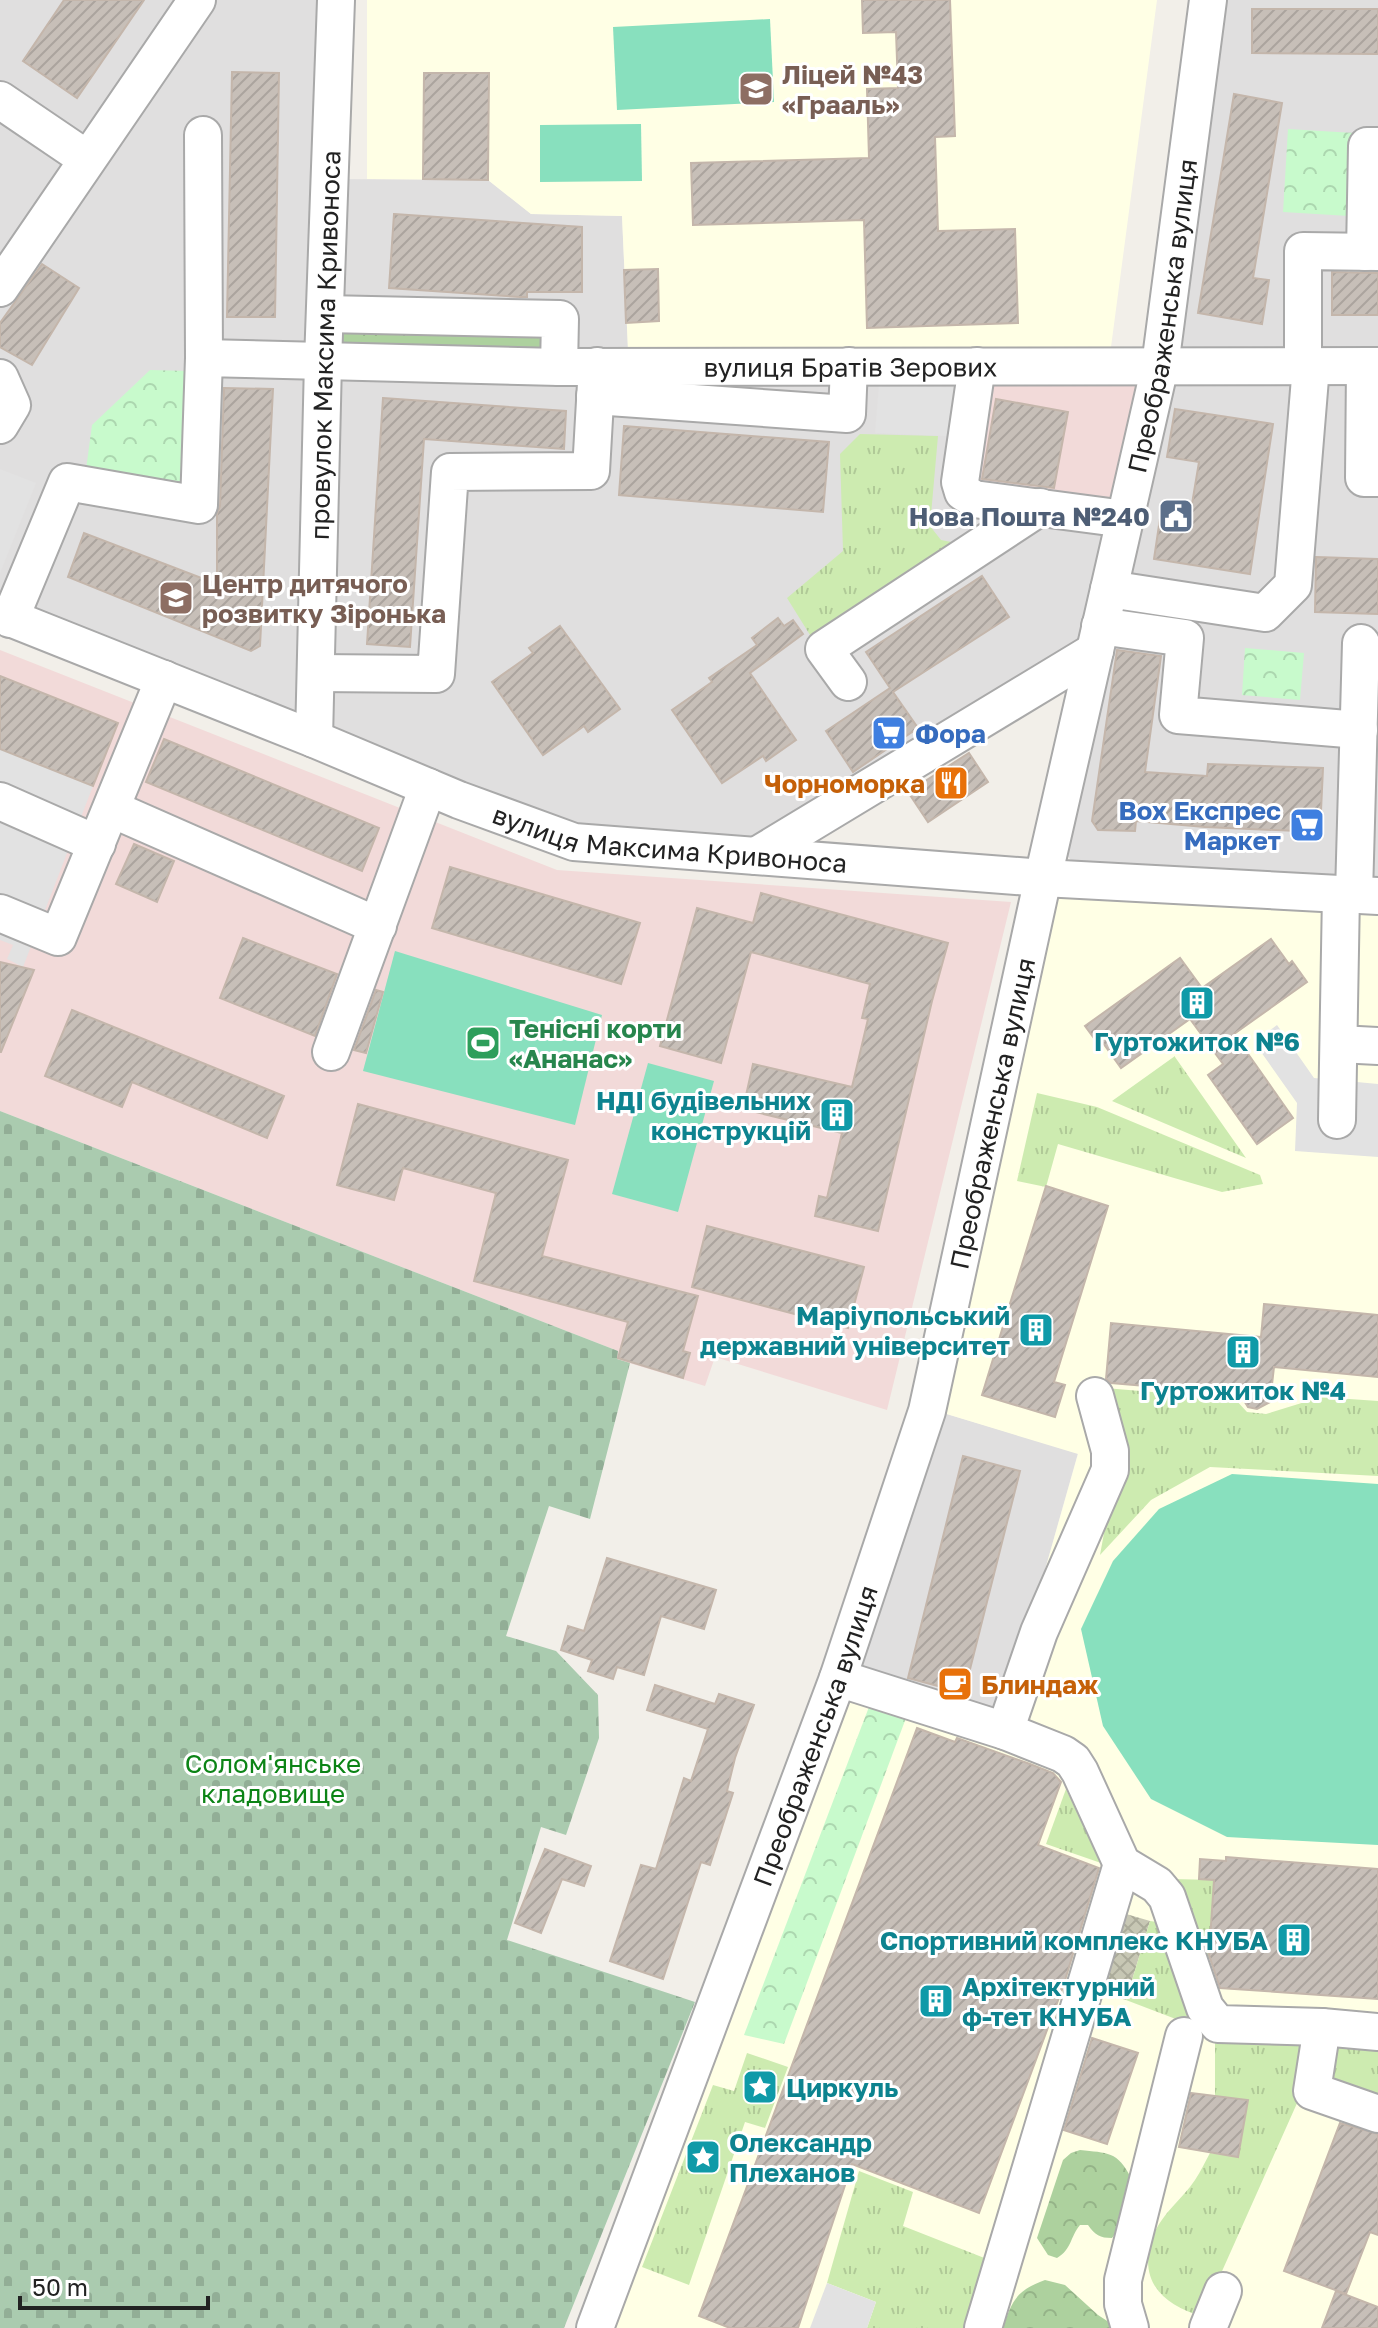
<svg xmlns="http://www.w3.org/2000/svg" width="1378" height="2328" viewBox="0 0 1378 2328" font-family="'Golos Text',sans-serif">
	<defs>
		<pattern id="construction-cross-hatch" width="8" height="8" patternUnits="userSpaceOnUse" patternTransform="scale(2)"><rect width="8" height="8" fill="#c7c7b4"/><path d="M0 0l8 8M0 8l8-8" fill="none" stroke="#abab9a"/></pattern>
		<pattern id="grass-tufts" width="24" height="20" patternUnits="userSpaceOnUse" patternTransform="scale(2)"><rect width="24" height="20" fill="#cdebb0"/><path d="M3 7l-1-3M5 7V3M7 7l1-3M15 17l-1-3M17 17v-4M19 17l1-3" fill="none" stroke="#b0c997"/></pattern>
		<pattern id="forest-crowns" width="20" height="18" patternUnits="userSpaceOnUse" patternTransform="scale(2)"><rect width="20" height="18" fill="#add19e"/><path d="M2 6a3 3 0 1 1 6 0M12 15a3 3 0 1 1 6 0" fill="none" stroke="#95b388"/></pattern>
		<pattern id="cemetery-stones" width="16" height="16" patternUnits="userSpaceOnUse" patternTransform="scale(2)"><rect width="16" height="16" fill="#aacbaf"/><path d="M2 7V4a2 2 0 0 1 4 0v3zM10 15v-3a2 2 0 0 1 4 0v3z" fill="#92ae96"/></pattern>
		<pattern id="park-crowns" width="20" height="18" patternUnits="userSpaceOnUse" patternTransform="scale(2)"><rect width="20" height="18" fill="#c8facc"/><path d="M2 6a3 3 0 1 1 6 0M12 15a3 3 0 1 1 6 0" fill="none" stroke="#acd6af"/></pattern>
		<pattern id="building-hatch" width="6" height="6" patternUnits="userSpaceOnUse" patternTransform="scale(2)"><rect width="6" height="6" fill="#c7bfb8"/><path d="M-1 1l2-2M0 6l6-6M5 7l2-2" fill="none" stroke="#aba49e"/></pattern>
	</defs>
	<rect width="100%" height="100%" fill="#f2efe9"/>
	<!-- residential -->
	<g fill="#e0dfdf">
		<polygon points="0,0 330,0 325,179 488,180 531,214 622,216 628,350 963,378 1110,525 1077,676 786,848 575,834 0,609"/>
		<polygon points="1216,0 1378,0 1378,888 1078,869 1063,850"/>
		<polygon points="940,1412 1078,1453 1001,1725 857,1677"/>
	</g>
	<!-- commercial -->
	<g fill="#f2dad9">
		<polygon points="963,378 1130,379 1139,388 1110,525 967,510"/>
		<polygon points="0,650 557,870 1011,902 887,1410 715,1357 705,1386 616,1359 618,1351 0,1111"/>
	</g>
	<!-- education -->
	<g fill="#ffffe5">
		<polygon points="367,0 1157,0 1111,347 628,350 622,216 531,214 488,180 367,179"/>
		<polygon points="1059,894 1378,913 1378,2328 603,2328 857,1677 1001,1725 1078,1454 940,1412"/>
	</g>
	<!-- construction -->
	<polygon fill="url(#construction-cross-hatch)" points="1116,1911 1150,1921 1126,2000 1092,1990"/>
	<!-- grass -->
	<g fill="url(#grass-tufts)">
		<polygon points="860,434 938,436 930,526 941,540 967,545 815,643 787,598 843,551 840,454"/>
		<polygon points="1175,1056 1175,1057 1246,1158 1112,1101"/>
		<polygon points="1037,1093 1097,1107 1260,1175 1263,1184 1222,1192 1058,1144 1046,1187 1017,1181"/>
		<polygon points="1105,1388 1235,1399 1247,1412 1266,1414 1321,1397 1378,1401 1378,1476 1210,1467 1151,1500 1100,1555 1117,1462"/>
		<polygon points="1066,1789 1101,1863 1046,1844"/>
		<polygon points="1173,1879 1214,1880 1208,1974"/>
		<path d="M1150,1921L1172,1924L1197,2007L1312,2038L1298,2101L1202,2316C1161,2305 1136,2278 1154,2234C1162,2214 1183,2198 1195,2180C1201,2171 1205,2162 1210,2153L1238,2157L1248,2100L1215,2097V2034L1126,2000Z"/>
		<polygon points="1331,2036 1378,2040 1378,2105 1320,2085"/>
		<polygon points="747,2053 788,2067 765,2128 745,2122 689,2285 642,2267 713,2085 734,2091"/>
		<polygon points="859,2171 913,2192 903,2226 992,2261 972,2328 867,2328 876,2302 827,2283"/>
	</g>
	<!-- forest -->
	<g fill="url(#forest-crowns)">
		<polygon points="338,323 548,329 548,358 337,353"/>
		<path d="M1080,2150C1107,2153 1118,2151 1131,2178L1119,2229L1112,2238C1100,2238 1095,2235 1088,2225H1080C1070,2237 1072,2249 1057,2258L1048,2255L1037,2238L1063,2160L1071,2153Z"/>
		<path d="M1045,2280L1065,2285L1098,2315L1118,2328H1003C1012,2300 1017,2290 1045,2280Z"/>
	</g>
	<!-- cemetery -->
	<polygon fill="url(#cemetery-stones)" points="0,1111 618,1351 617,1359 630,1363 590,1519 549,1506 506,1636 556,1651 598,1695 599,1738 566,1835 541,1827 507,1940 695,2002 564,2328 0,2328"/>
	<!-- park -->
	<g fill="url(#park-crowns)">
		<polygon points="1288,129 1354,133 1349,216 1283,212"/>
		<polygon points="150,370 192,371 190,487 85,477 92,425"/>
		<polygon points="1245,648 1304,653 1300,700 1242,695"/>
		<polygon points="872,1699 909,1710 784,2044 744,2035"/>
	</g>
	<!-- pitch -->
	<g fill="#88e0be">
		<polygon points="770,19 774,102 617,110 613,27"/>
		<polygon points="641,124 642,181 540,182 540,125"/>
		<polygon points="395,951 602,1015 575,1125 363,1071"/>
		<polygon points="648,1063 714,1081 678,1212 612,1194"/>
		<polygon points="1232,1474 1378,1484 1378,1845 1227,1837 1151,1799 1103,1726 1081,1629 1113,1561 1159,1509"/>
	</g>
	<!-- parking -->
	<g fill="#e2e2e2">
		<polygon points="879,385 970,388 968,437 875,433"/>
		<polygon points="0,469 36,483 0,573"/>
		<polygon points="0,749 93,786 23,967 7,959 13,945 0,940"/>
		<polygon points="1277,1025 1314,1078 1378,1084 1378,1157 1295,1151 1297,1103 1254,1042"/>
		<polygon points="827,2283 876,2302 867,2328 810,2328"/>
	</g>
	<!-- building -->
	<g fill="url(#building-hatch)" stroke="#c4b6ab" stroke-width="2">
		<polygon points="64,0 144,0 77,98 23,61"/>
		<polygon points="862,0 950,0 955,136 935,137 938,231 1015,229 1018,323 867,328 864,220 693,225 691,163 869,158 867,89 898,88 896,32 863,33"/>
		<polygon points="1252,9 1378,9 1378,54 1252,53"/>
		<polygon points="232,72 279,73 275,317 227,317"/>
		<polygon points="424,73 489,73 488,180 423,179"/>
		<polygon points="1234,94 1282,103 1253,278 1269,280 1262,324 1198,313"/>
		<polygon points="394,214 582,227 582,292 527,292 527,297 520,297 389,288"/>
		<polygon points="42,264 79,288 32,365 0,347 0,323"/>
		<polygon points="658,269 659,321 626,323 624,270"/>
		<polygon points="1332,272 1378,273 1378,315 1332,315"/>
		<polygon points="224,388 273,389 260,646 251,651 68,577 84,533 217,584 217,514 220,506"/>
		<polygon points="383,398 566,411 564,449 424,439 410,647 367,644"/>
		<polygon points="996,399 1068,412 1054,488 982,479"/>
		<polygon points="1175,409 1273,424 1250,574 1154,559 1162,505 1191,510 1199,462 1167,457"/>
		<polygon points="624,426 829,442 823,512 619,495"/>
		<polygon points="1316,557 1378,559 1378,614 1315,612"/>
		<polygon points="982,576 1009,617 893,692 918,728 853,772 826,731 890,688 866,652"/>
		<polygon points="778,618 784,626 793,620 803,634 750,673 796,740 766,761 763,756 722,783 672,710 712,682 709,678 757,645 752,638"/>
		<polygon points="560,626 620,709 588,732 584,726 543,755 492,682 533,653 529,648"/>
		<polygon points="1117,650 1161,656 1145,772 1207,776 1208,764 1323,768 1320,832 1205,827 1136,821 1135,831 1098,830 1092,821"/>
		<polygon points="0,676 118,723 93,786 0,749"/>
		<polygon points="164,739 379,828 362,871 146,782"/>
		<polygon points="969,753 988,782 928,822 908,792"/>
		<polygon points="134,844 174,861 157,902 116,884"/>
		<polygon points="450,867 640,923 621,984 432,928"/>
		<polygon points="761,893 948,943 932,1001 878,1231 815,1216 819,1196 827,1198 842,1133 743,1109 753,1064 852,1087 868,1019 862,1018 870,984 751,952 721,1063 660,1046 697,908 753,923"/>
		<polygon points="243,938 337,974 315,1036 220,998"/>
		<polygon points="1271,939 1289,964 1292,961 1307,982 1234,1034 1293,1118 1257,1144 1208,1075 1223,1064 1190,1019 1121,1068 1103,1043 1099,1045 1085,1026 1180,958 1202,988"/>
		<polygon points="0,962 34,970 1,1052 0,1052"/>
		<polygon points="376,990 383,992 366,1053 354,1050"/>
		<polygon points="72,1010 284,1096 267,1138 132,1082 122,1107 45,1076"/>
		<polygon points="358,1104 568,1160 542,1256 698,1296 683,1351 690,1353 683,1378 618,1358 628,1322 474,1281 496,1193 403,1168 394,1200 337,1185"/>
		<polygon points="1046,1186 1108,1206 1054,1382 1065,1385 1055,1417 982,1395"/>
		<polygon points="707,1226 864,1267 848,1328 692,1287"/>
		<polygon points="1264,1304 1378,1315 1378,1377 1274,1367 1270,1402 1257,1409 1248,1407 1240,1394 1111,1383 1106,1379 1111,1323 1261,1337"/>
		<polygon points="963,1456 1020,1471 964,1693 908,1678"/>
		<polygon points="607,1558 716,1590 704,1629 661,1616 644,1675 617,1667 613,1679 588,1671 592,1660 561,1650 568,1626 584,1631"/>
		<polygon points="655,1685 715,1704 719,1694 754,1705 735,1758 727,1791 733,1793 710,1865 701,1862 663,1979 610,1961 641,1865 656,1869 684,1778 691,1781 708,1729 647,1710"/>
		<polygon points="917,1728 955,1742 957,1738 1030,1764 1053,1773 1061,1782 1038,1845 1099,1868 1063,1987 979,2213 852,2164 798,2328 730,2328 699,2316"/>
		<polygon points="545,1849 591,1866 584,1886 562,1879 541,1933 515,1923"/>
		<polygon points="1226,1857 1378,1869 1378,1999 1220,1988 1209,1955 1214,1880 1199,1879 1200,1859 1226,1861"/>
		<polygon points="1092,2038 1138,2053 1107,2144 1064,2130"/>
		<polygon points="1191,2093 1248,2100 1238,2157 1179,2147"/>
		<polygon points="1340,2123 1378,2134 1378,2235 1370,2232 1346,2294 1284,2271"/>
		<polygon points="1336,2291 1378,2307 1378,2328 1322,2328"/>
	</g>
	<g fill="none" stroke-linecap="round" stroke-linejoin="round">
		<defs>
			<g id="minor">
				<polyline points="0,100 87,159"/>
				<polyline points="203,135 204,358"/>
				<polyline points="1365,252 1367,146 1378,146"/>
				<polyline points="0,288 197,0"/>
				<polyline points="325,314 560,319 559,367"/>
				<polyline points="977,366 960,482 963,492 974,499 1125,519"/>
				<polyline points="1303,366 1303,251 1378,252"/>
				<polyline points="1365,366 1364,478 1378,478"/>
				<polyline points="0,378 12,405 0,425"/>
				<polyline points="595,396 847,414 849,366"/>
				<polyline points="1109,589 1265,613 1293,585 1311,366"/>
				<path id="s1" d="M0,614L314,739L459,800L574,842L1043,878L1378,896"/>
				<path id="s2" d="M10,619L67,482L199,505L204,358L559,367L1378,366"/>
				<polyline points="1100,626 1185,638 1178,715 1359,730"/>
				<polyline points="316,673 436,674 450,472 591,471 597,366"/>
				<polyline points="848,682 824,649 1040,507"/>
				<path id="s3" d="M314,739L323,362L336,0"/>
				<polyline points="0,801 97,844"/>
				<polyline points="112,809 378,926"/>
				<polyline points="756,856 1095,651"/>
				<polyline points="1354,894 1361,643"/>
				<polyline points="0,913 58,937 164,679"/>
				<polyline points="1339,1044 1378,1046"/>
				<polyline points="331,1052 428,787"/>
				<polyline points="1337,1120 1341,894"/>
				<polyline points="838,1678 1005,1731 1063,1754 1073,1761 1080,1772 1122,1864 1157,1885 1167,1897 1205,2008 1218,2024 1322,2027"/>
				<polyline points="1005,1731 1039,1632 1110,1470 1110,1451 1095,1396"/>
				<polyline points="1378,2032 1322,2027 1312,2091 1378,2114"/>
				<path id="s4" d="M595,2328L838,1678L927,1411L1043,878L1160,366L1208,0"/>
				<polyline points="983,2328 1122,1864"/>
				<polyline points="1130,2328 1123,2304 1123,2280 1184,2036"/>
				<polyline points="1208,2328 1223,2291"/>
			</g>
		</defs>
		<!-- minor casing -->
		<use href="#minor" stroke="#a9a9a9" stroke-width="40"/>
		<!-- minor -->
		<use href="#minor" stroke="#fff" stroke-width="36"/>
	</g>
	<!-- icons -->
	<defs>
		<symbol id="school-square" viewBox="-11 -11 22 22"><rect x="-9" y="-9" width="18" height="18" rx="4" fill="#8d6e63" stroke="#fff"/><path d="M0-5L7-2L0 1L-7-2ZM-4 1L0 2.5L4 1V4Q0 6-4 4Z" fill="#fff"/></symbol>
		<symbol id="civic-square" viewBox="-11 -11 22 22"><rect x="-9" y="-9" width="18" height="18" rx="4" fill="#5c6f8a" stroke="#fff"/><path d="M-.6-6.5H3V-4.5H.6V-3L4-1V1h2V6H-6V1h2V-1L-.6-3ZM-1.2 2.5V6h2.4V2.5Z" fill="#fff"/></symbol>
		<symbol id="supermarket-square" viewBox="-11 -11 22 22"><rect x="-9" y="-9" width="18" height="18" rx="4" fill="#3f7fe0" stroke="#fff"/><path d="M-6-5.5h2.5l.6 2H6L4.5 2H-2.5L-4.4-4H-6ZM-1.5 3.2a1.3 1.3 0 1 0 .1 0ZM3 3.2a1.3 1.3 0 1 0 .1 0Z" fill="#fff"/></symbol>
		<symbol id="restaurant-square" viewBox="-11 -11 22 22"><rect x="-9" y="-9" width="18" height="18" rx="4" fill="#e8710a" stroke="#fff"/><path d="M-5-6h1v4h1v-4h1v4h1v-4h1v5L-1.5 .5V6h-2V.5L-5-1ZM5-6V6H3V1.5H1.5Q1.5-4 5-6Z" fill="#fff"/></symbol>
		<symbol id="building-square" viewBox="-11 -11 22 22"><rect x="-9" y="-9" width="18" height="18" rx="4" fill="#0f9aa8" stroke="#fff"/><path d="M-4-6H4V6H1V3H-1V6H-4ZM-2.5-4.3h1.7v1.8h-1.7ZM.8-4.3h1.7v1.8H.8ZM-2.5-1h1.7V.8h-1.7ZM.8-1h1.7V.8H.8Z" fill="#fff"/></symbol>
		<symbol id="stadium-square" viewBox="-11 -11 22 22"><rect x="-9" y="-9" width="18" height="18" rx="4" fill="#2e9e5b" stroke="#fff"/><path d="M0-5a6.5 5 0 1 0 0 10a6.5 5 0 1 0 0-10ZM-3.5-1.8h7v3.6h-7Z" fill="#fff"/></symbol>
		<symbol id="cafe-square" viewBox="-11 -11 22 22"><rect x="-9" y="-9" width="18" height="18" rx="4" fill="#e8710a" stroke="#fff"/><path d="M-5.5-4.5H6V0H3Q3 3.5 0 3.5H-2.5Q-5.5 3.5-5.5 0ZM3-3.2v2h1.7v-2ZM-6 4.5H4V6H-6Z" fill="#fff"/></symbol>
		<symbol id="sight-square" viewBox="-11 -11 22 22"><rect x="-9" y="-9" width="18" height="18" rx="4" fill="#0f9aa8" stroke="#fff"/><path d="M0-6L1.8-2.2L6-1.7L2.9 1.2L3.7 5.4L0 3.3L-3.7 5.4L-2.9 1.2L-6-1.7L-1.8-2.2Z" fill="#fff"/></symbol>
	</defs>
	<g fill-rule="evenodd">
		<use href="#school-square" x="736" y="69" width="40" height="40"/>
		<use href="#civic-square" x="1156" y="496" width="40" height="40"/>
		<use href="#school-square" x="156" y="578" width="40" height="40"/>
		<use href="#supermarket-square" x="869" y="713" width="40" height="40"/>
		<use href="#restaurant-square" x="931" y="763" width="40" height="40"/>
		<use href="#supermarket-square" x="1287" y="805" width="40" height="40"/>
		<use href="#building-square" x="1177" y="983" width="40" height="40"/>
		<use href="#stadium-square" x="463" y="1023" width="40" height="40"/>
		<use href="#building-square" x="817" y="1095" width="40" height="40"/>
		<use href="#building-square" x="1016" y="1310" width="40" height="40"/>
		<use href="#building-square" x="1223" y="1332" width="40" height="40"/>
		<use href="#cafe-square" x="935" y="1664" width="40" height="40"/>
		<use href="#building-square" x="1274" y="1920" width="40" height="40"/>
		<use href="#building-square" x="916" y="1981" width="40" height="40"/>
		<use href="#sight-square" x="740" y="2067" width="40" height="40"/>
		<use href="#sight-square" x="683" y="2137" width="40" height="40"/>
	</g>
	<g text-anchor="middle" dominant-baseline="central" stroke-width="6" stroke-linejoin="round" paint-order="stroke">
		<!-- education labels -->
		<g font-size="26" font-weight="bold" fill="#785e54" stroke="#fff" text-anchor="start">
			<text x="782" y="74">Ліцей №43<tspan x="782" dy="30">«Грааль»</tspan></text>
			<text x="202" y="583">Центр дитячого<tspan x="202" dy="30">розвитку Зіронька</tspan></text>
		</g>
		<!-- street labels -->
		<g font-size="26" fill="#222" stroke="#fff">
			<text stroke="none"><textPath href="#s4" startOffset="2096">Преображенська вулиця</textPath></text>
			<text stroke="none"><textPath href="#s3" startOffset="394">провулок Максима Кривоноса</textPath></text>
			<text stroke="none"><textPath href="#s2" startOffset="1076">вулиця Братів Зерових</textPath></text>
			<text stroke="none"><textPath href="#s1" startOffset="712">вулиця Максима Кривоноса</textPath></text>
			<text stroke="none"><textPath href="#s4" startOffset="1280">Преображенська вулиця</textPath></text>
			<text stroke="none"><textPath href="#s4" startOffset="632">Преображенська вулиця</textPath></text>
		</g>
		<!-- service labels -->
		<g font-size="26" font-weight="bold" fill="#4e5e75" stroke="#fff" text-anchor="end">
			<text x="1150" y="516">Нова Пошта №240</text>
		</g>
		<!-- shop labels -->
		<g font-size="26" font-weight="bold" fill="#366cbe" stroke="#fff" text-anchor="start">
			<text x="915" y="733">Фора</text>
			<text x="1281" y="810" text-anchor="end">Box Експрес<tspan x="1281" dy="30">Маркет</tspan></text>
		</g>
		<!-- food labels -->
		<g font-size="26" font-weight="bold" fill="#c56008" stroke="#fff" text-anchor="end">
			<text x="925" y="783">Чорноморка</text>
			<text x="981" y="1684" text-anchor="start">Блиндаж</text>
		</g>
		<!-- leisure labels -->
		<g font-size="26" font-weight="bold" fill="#27864d" stroke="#fff" text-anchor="start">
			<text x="509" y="1028">Тенісні корти<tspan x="509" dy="30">«Ананас»</tspan></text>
		</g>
		<!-- culture labels -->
		<g font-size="26" font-weight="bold" fill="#0d838f" stroke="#fff" text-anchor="end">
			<text x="1197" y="1041" text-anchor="middle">Гуртожиток №6</text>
			<text x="811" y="1100">НДІ будівельних<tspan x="811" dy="30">конструкцій</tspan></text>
			<text x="1010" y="1315">Маріупольський<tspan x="1010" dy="30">державний університет</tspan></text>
			<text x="1243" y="1390" text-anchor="middle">Гуртожиток №4</text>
			<text x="1268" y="1940">Спортивний комплекс КНУБА</text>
			<text x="962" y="1986" text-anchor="start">Архітектурний<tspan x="962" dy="30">ф-тет КНУБА</tspan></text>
			<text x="786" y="2087" text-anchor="start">Циркуль</text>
			<text x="729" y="2142" text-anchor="start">Олександр<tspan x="729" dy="30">Плеханов</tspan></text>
		</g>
		<!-- park labels -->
		<g font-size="26" fill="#0c8416" stroke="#fff">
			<text x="273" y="1763">Солом'янське<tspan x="273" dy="30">кладовище</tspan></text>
		</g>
	</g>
	<!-- scale -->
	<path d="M20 2296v12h188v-12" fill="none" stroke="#222222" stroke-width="4"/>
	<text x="32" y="2296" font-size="24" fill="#222222" stroke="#ffffff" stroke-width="6" paint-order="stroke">50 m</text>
</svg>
